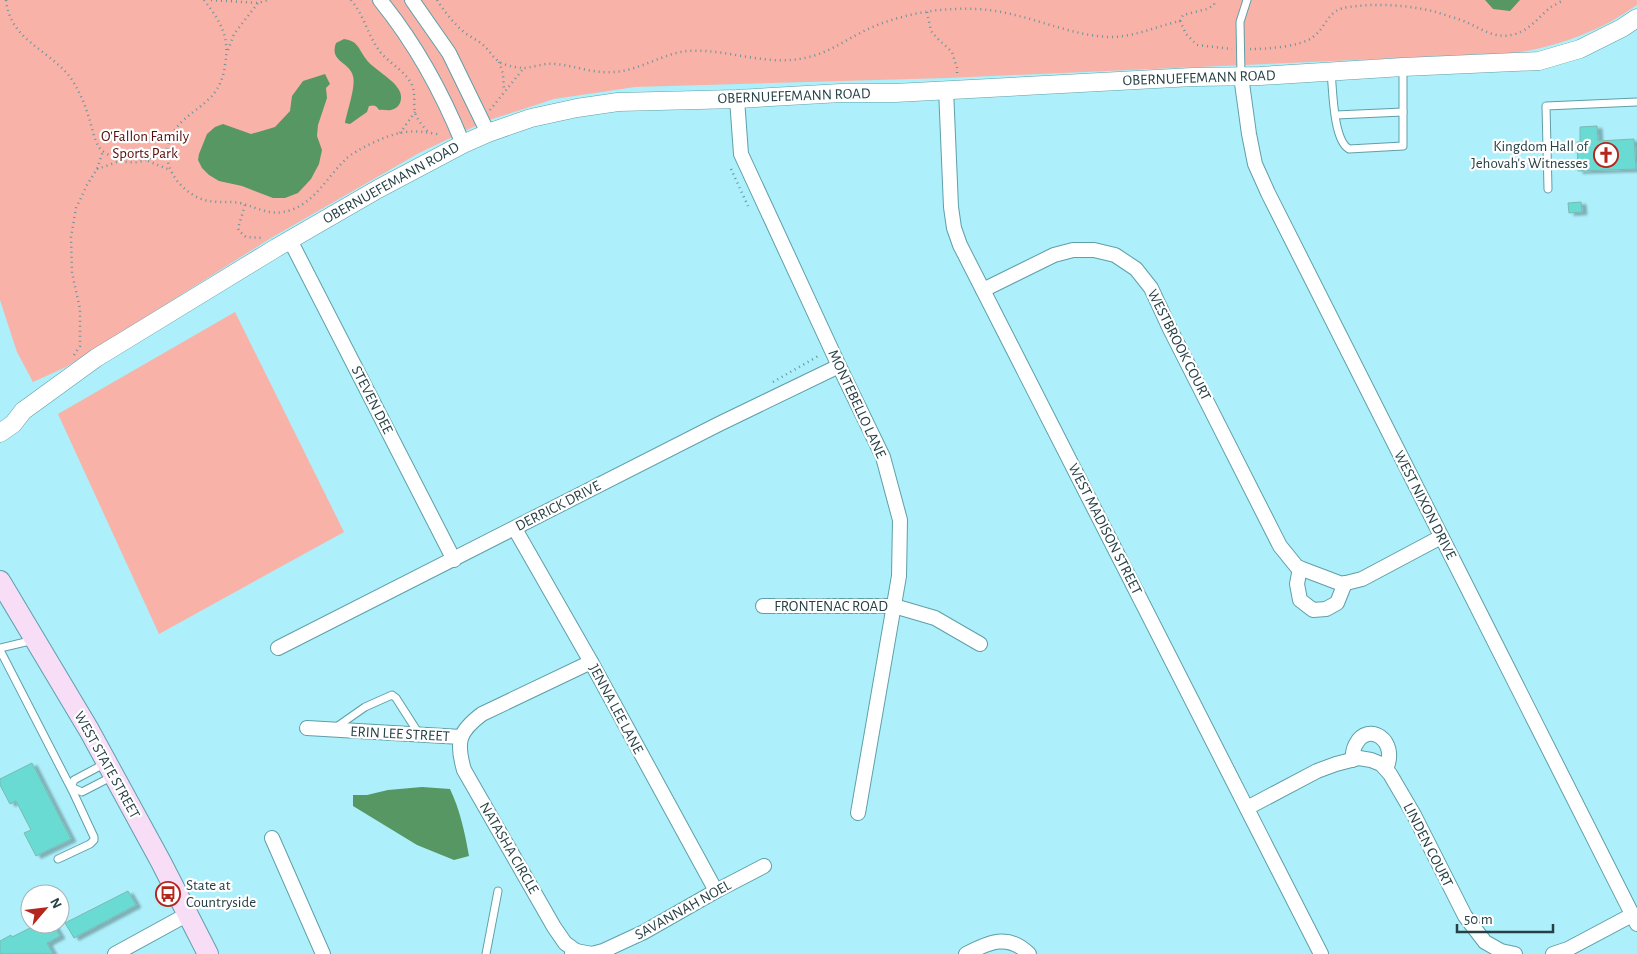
<svg xmlns="http://www.w3.org/2000/svg" width="1637" height="954" viewBox="0 0 1637 954" font-family="'Alegreya Sans',sans-serif">
	<defs>
		<filter id="shadow"><feDropShadow dx="5" dy="2.5" stdDeviation="1" flood-color="#0004"/></filter>
	</defs>
	<rect width="100%" height="100%" fill="#adeffa"/>
	<!-- green -->
	<g fill="#f9b2a7">
		<path d="M0,0H1637V5C1601,31 1557,47 1514,53L947,78L635,87L554,99L486,121L419,153L271,238L66,367L33,382L17,352L0,300Z"/>
		<polygon points="235,312 344,532 159,634 58,414"/>
	</g>
	<!-- water -->
	<g fill="#569763">
		<polygon points="1485,0 1520,0 1510,11 1493,9"/>
		<path d="M344,39C358,41 358,48 366,59C375,72 408,85 400,103C398,107 395,109 391,110C387,111 383,109 379,110C376,105 374,105 369,106L367,112L350,124L345,123C347,111 356,87 353,76C349,61 329,62 336,43Z"/>
		<polygon points="325,74 330,84 326,88 327,98 318,125 317,136 322,150 319,164 311,179 298,193 285,198 273,198 242,186 219,181 209,175 202,168 198,160 199,154 207,134 215,127 223,124 251,134 275,127 290,111 292,96 303,81"/>
		<path d="M422,787L450,789C460,810 465,833 469,856L454,860L417,845L353,806V795H367L388,790Z"/>
	</g>
	<!-- building -->
	<g fill="#6bdbd2" stroke="#78bab4" filter="url(#shadow)">
		<polygon points="1597,126 1598,141 1634,139 1636,169 1578,171 1577,142 1580,142 1580,127"/>
		<polygon points="1581,202 1582,212 1569,213 1568,203"/>
		<polygon points="32,763 71,839 36,856 24,833 31,830 16,801 10,804 0,785 0,779"/>
		<polygon points="128,891 136,905 74,938 65,923"/>
		<polygon points="38,924 53,924 60,936 47,943 53,954 0,954 0,941 11,935 12,937"/>
	</g>
	<g fill="none" stroke-linecap="round" stroke-linejoin="round">
		<defs>
			<g id="service">
				<path d="M1331,72C1333,90 1333,140 1349,149L1403,146V67"/>
				<polyline points="1241,75 1240,22 1247,0"/>
				<polyline points="1336,115 1403,112"/>
				<polyline points="1548,189 1546,106 1637,102"/>
				<polyline points="0,648 34,640"/>
				<polyline points="0,650 74,794 94,837 94,840 90,844 58,859"/>
				<polyline points="335,728 365,707 392,695 396,698 419,734"/>
				<polyline points="106,763 74,780 71,787 82,792 113,776"/>
				<polyline points="486,954 498,891"/>
			</g>
			<g id="minor">
				<path d="M380,0C415,43 442,92 463,144"/>
				<polyline points="412,0 449,53 488,133"/>
				<polyline points="1241,76 1249,134 1255,164 1268,193 1637,924"/>
				<polyline points="946,89 951,207 954,228 960,245 1321,954"/>
				<polyline points="737,99 741,154 839,366 883,457 900,520 899,576 858,813"/>
				<polyline points="290,240 454,560"/>
				<polyline points="983,290 1054,255 1073,250 1094,250 1115,255 1136,269 1151,288 1170,329 1280,546 1297,567 1342,584 1362,579 1441,537"/>
				<polyline points="515,529 591,662 716,891"/>
				<polyline points="1300,568 1297,584 1300,600 1313,610 1326,609 1337,603 1345,583"/>
				<polyline points="763,606 894,606 935,618 980,644"/>
				<polyline points="278,648 719,424 839,366"/>
				<polyline points="307,728 461,737"/>
				<path d="M1352,760C1353,755 1353,748 1356,744C1368,721 1399,740 1386,769"/>
				<polyline points="1247,808 1317,771 1336,764 1359,758 1371,760 1381,764 1390,774 1414,815 1465,916 1485,942 1501,951 1515,954"/>
				<polyline points="272,838 323,954"/>
				<path d="M576,951L565,943L554,927L464,770C456,742 458,732 482,714L591,662"/>
				<polyline points="115,954 188,914"/>
				<polyline points="572,954 576,951 592,954 603,951 644,932 716,891 764,866"/>
				<path d="M966,954C989,942 1008,933 1029,954"/>
				<polyline points="1553,954 1568,949 1632,915"/>
			</g>
			<polyline id="tertiary" points="0,433 13,424 23,411 96,358 276,248 378,189 463,144 488,133 531,118 577,108 618,102 737,99 841,93 895,93 1193,77 1260,76 1403,67 1539,61 1580,49 1622,28 1637,18"/>
			<polyline id="secondary" points="0,581 89,730 161,862 208,954"/>
		</defs>
		<!-- service casing -->
		<use href="#service" stroke="#5f9fa9" stroke-width="9"/>
		<!-- minor casing -->
		<use href="#minor" stroke="#5f9fa9" stroke-width="16"/>
		<!-- tertiary casing -->
		<use href="#tertiary" stroke="#5f9fa9" stroke-width="19"/>
		<!-- secondary casing -->
		<use href="#secondary" stroke="#5f9fa9" stroke-width="22"/>
		<!-- path -->
		<g stroke="#67959c" stroke-width="2.5" stroke-dasharray="1 4" stroke-linecap="butt">
			<path d="M6,0C10,40 48,49 70,77C79,90 85,104 89,118C92,127 94,140 99,147C101,151 107,154 111,156C131,168 150,162 166,147"/>
			<path d="M204,0C221,22 230,37 225,65C224,76 219,88 212,96C196,113 173,121 168,146C162,171 186,197 209,201C219,203 230,201 240,203C259,208 270,217 291,210C316,201 327,177 346,159C355,150 387,135 400,133C413,130 428,132 441,135"/>
			<polyline points="211,0 258,3 268,0"/>
			<path d="M351,0C365,16 368,38 382,54C392,65 406,72 412,85C416,95 413,103 415,112C417,120 423,126 428,132"/>
			<path d="M437,0C445,12 454,24 465,33C471,37 477,40 482,44C488,49 492,56 498,61C503,65 514,67 521,68C530,69 544,62 556,64C576,66 594,74 615,72C640,70 662,54 687,51C728,48 768,68 809,57C830,52 847,39 866,30C889,19 914,13 939,10C961,8 985,8 1006,13C1041,20 1075,36 1110,37C1135,37 1157,26 1180,21L1186,34L1197,45L1232,49"/>
			<polyline points="927,12 931,31 937,38 952,52 957,68 957,75"/>
			<polyline points="1180,21 1183,15 1207,9 1214,5 1215,0"/>
			<path d="M1250,49C1266,49 1300,47 1313,37C1327,27 1327,9 1349,7C1377,3 1408,5 1436,12C1444,15 1453,17 1461,20C1478,26 1492,39 1511,35C1529,32 1538,17 1551,7C1555,5 1560,2 1564,0"/>
			<polyline points="228,50 234,34 258,3"/>
			<polyline points="499,62 503,74 504,90"/>
			<polyline points="490,110 523,69"/>
			<polyline points="400,133 415,112"/>
			<polyline points="148,161 170,170"/>
			<polyline points="97,169 109,165 119,161"/>
			<polyline points="731,169 748,206"/>
			<polyline points="245,205 238,228 239,231 246,237 264,238"/>
			<polyline points="74,355 80,346 80,309 72,273 71,237 76,208 87,185 97,169 103,151"/>
			<polyline points="773,382 820,355"/>
		</g>
		<!-- service -->
		<use href="#service" stroke="#fff" stroke-width="7"/>
		<!-- minor -->
		<use href="#minor" stroke="#fff" stroke-width="14"/>
		<!-- tertiary -->
		<use href="#tertiary" stroke="#fff" stroke-width="18"/>
		<!-- secondary -->
		<use href="#secondary" stroke="#f8ddf6" stroke-width="20"/>
	</g>
	<!-- icons -->
	<defs>
		<symbol id="church-ring" viewBox="-11 -11 22 22"><circle r="9.5" fill="#fff" stroke="#b4251c" stroke-width="1.5"/><path d="M-1.2-6h2.4v3.5h3.3v2.4h-3.3V6h-2.4V-.1h-3.3v-2.4h3.3Z" fill="#b4251c"/></symbol>
		<symbol id="bus-ring" viewBox="-11 -11 22 22"><circle r="9.5" fill="#fff" stroke="#b4251c" stroke-width="1.5"/><path d="M-5-6H5V4H4V6H2V4H-2V6H-4V4H-5ZM-3.5-4V0h7V-4ZM-3.5 1.2v1.5H-2V1.2ZM2 1.2v1.5H3.5V1.2Z" fill="#b4251c"/></symbol>
	</defs>
	<g fill-rule="evenodd">
		<use href="#church-ring" x="1592" y="141" width="28" height="28"/>
		<use href="#bus-ring" x="154" y="880" width="28" height="28"/>
	</g>
	<g text-anchor="middle" dominant-baseline="central" stroke-width="4.5" stroke-linejoin="round" paint-order="stroke">
		<!-- street labels -->
		<g font-size="15" fill="#264145" stroke="#fff">
			<text transform="translate(1199 78) rotate(-2)">OBERNUEFEMANN ROAD</text>
			<text transform="translate(794 96) rotate(-2)">OBERNUEFEMANN ROAD</text>
			<text transform="translate(391 183) rotate(-29)">OBERNUEFEMANN ROAD</text>
			<text transform="translate(1179 345) rotate(63)">WESTBROOK COURT</text>
			<text transform="translate(372 400) rotate(63)">STEVEN DEE</text>
			<text transform="translate(857 404) rotate(65)">MONTEBELLO LANE</text>
			<text transform="translate(1425 505) rotate(63)">WEST NIXON DRIVE</text>
			<text transform="translate(558 506) rotate(-27)">DERRICK DRIVE</text>
			<text transform="translate(1105 529) rotate(63)">WEST MADISON STREET</text>
			<text x="831" y="606">FRONTENAC ROAD</text>
			<text transform="translate(616 709) rotate(62)">JENNA LEE LANE</text>
			<text transform="translate(400 734) rotate(3)">ERIN LEE STREET</text>
			<text transform="translate(107 765) rotate(61)">WEST STATE STREET</text>
			<text transform="translate(1428 845) rotate(63)">LINDEN COURT</text>
			<text transform="translate(509 848) rotate(60)">NATASHA CIRCLE</text>
			<text transform="translate(683 910) rotate(-29)">SAVANNAH NOEL</text>
		</g>
		<!-- park labels -->
		<g font-size="15" fill="#570d09" stroke="#fff">
			<text x="145" y="136">O'Fallon Family<tspan x="145" dy="17">Sports Park</tspan></text>
		</g>
		<!-- poi labels -->
		<g font-size="15" fill="#264145" stroke="#fff" text-anchor="end">
			<text x="1588" y="146">Kingdom Hall of<tspan x="1588" dy="17">Jehovah's Witnesses</tspan></text>
			<text x="186" y="885" text-anchor="start">State at<tspan x="186" dy="17">Countryside</tspan></text>
		</g>
	</g>
	<!-- north arrow -->
	<g transform="translate(45 909) rotate(62)"><circle r="24" fill="#ffffff" stroke="#a8b3b5"/>
	<path d="M0-4L9 19L0 12L-9 19Z" fill="#b4251c"/>
	<text y="-8" font-size="14" font-weight="bold" text-anchor="middle" fill="#264145">N</text>
	</g>
	<!-- scale -->
	<path d="M1457 924v8h96v-8" fill="none" stroke="#264145" stroke-width="2.5"/>
	<text x="1464" y="924" font-size="15" fill="#264145" stroke="#ffffff" stroke-width="4" paint-order="stroke">50 m</text>
</svg>
